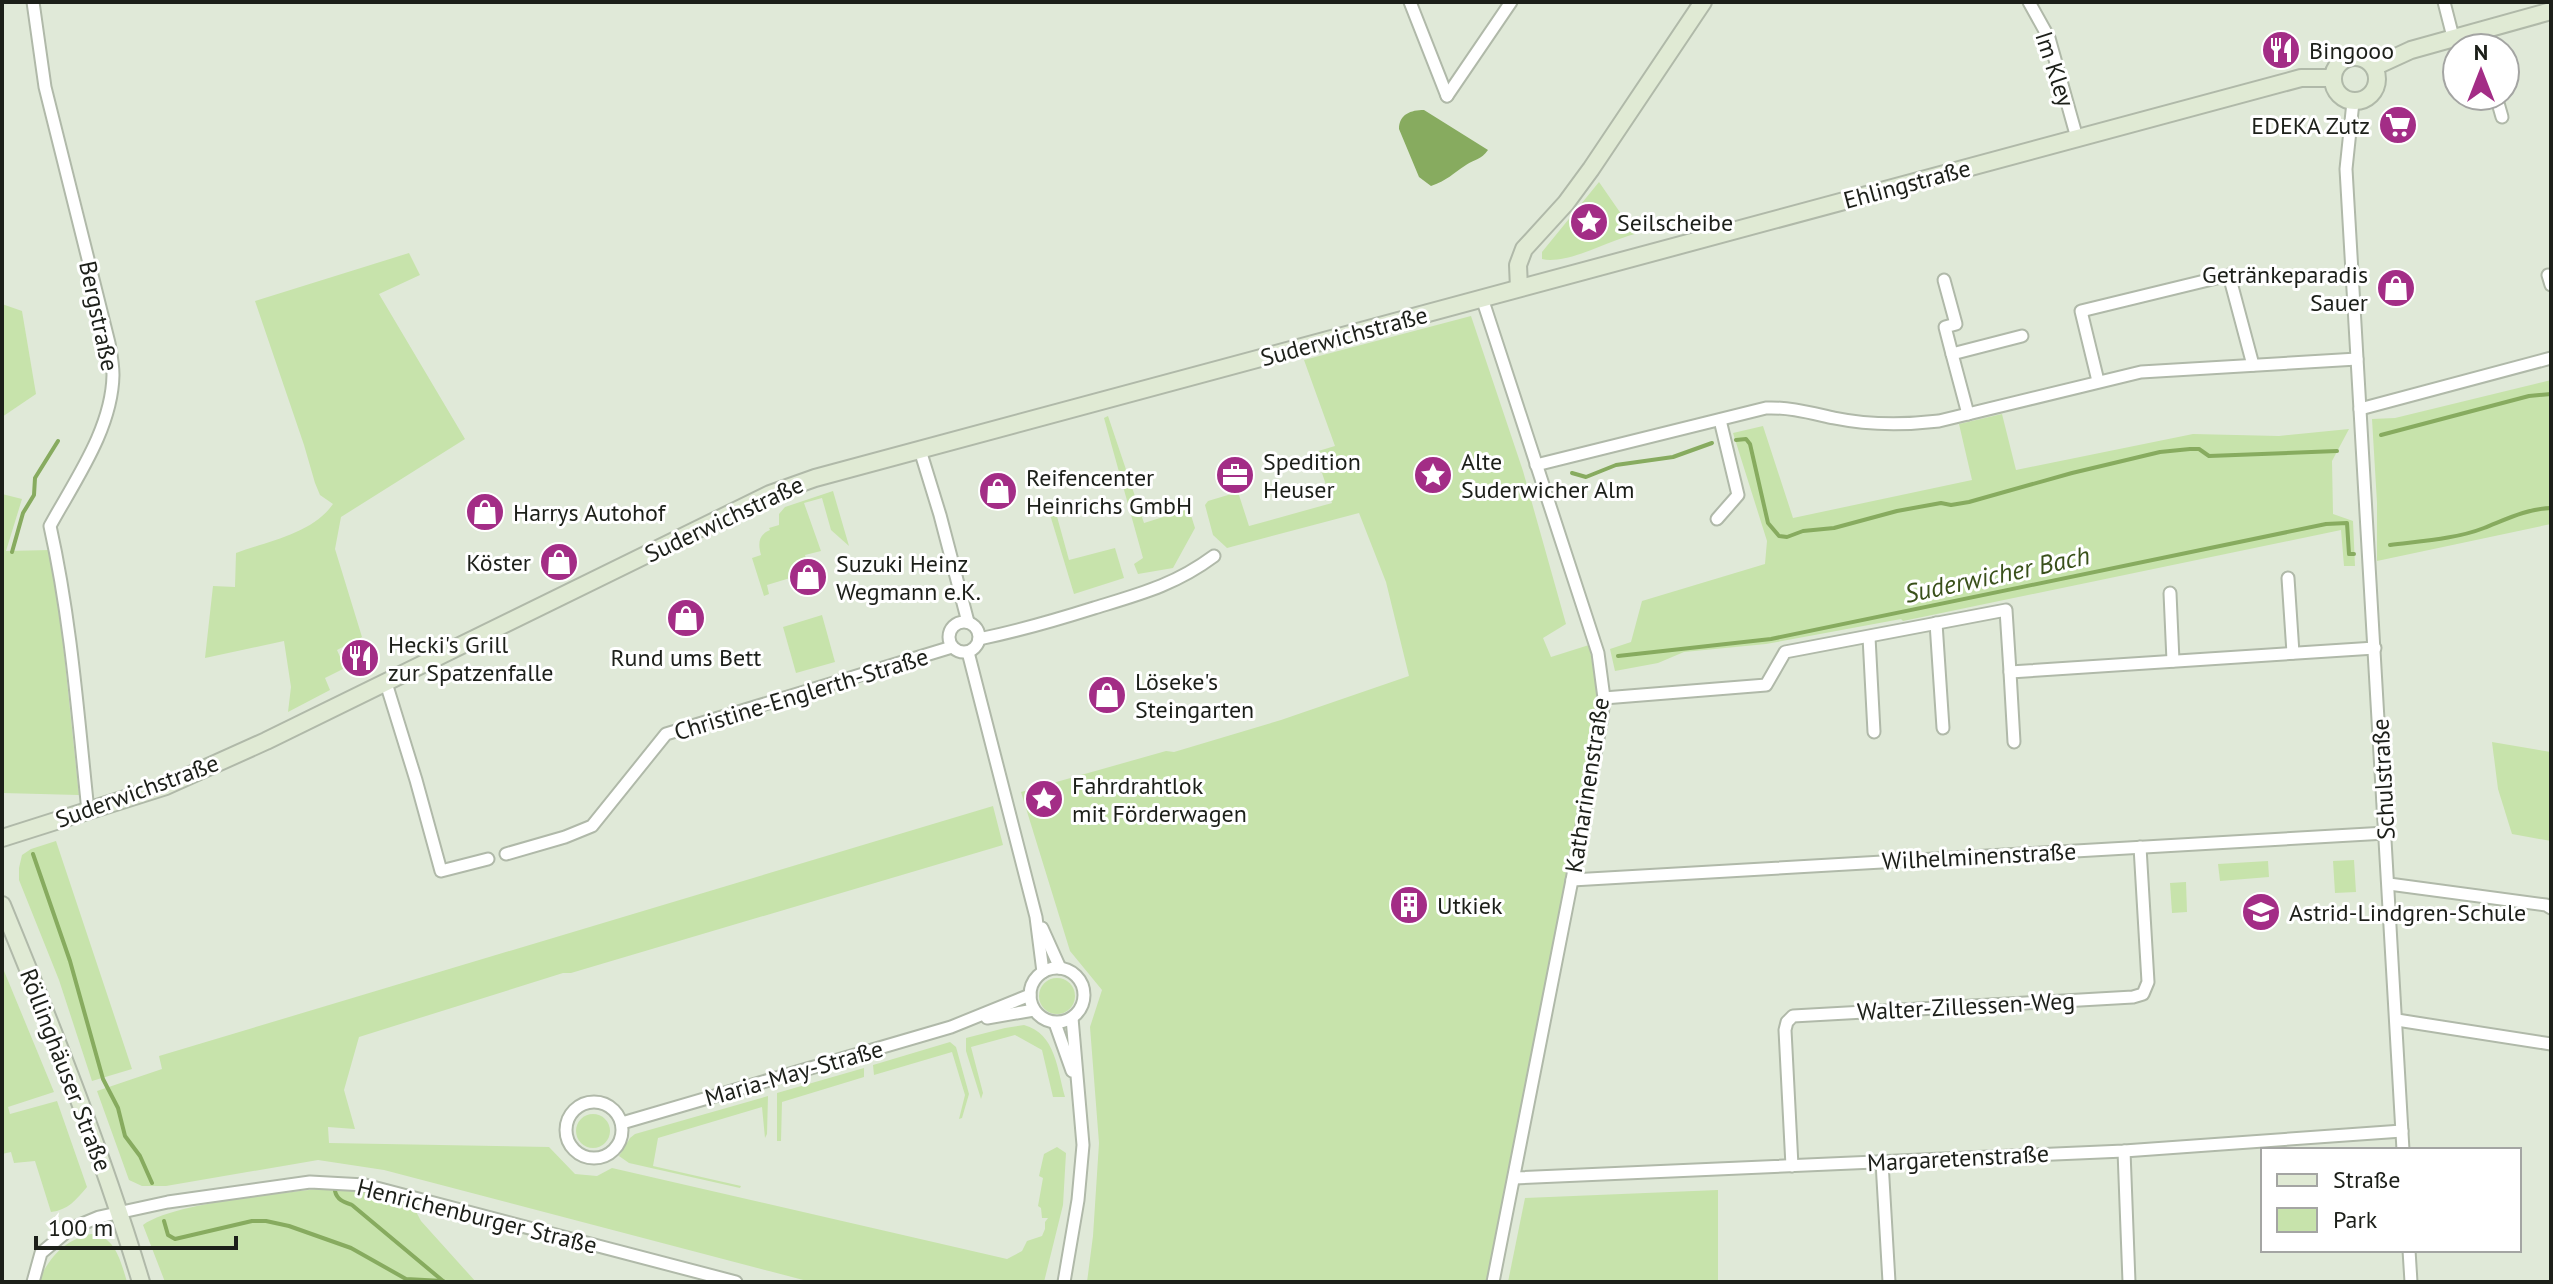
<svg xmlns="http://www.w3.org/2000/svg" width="2553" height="1284" viewBox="0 0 2553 1284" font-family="'PT Sans',sans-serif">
	<rect width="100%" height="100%" fill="#e0e9d8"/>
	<!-- green -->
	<g fill="#c7e3ab">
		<path d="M1599,182L1635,234C1610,240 1567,265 1542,259V252Z"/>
		<path d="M409,253L420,275L379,294L465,439L341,517L335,549L362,637L337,650L345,668L325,678L330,690L288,712L291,687L284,641L205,658L213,586L235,587L236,553C268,541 312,534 333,504L320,495L315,483L304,445L255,301Z"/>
		<polygon points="2,304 22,311 36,394 2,417"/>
		<polygon points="1471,316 1523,471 1566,624 1543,638 1551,657 1589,645 1599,701 1509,1177 1486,1282 1087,1282 1093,1236 1099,1143 1090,1027 1102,990 1070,951 1021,792 1166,751 1174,752 1281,720 1409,676 1386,582 1359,513 1227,548 1213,535 1205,505 1208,501 1238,492 1249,526 1332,503 1315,452 1335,446 1304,360"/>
		<polygon points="2551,380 2551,524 2377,561 2377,503 2372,419 2395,418"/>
		<polygon points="2002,414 2016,470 2193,434 2279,436 2349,429 2332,461 2333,514 2353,521 2355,566 2344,566 2341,530 1903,621 1901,619 1766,644 1684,652 1658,663 1615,671 1610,649 1631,642 1642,601 1765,564 1767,541 1733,433 1763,426 1793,518 1972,480 1959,424"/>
		<polygon points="1108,416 1144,523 1189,509 1195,528 1173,568 1138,574 1134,564 1143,558 1104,418"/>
		<path d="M833,491L849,546L831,530L822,498L804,503L821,551L805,555L810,572L767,585L769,594L764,596L752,558L761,555C758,544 758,535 770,530L769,528L779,525V514L785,507Z"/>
		<polygon points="2,494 22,499 6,551 51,550 61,624 79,795 2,793"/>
		<polygon points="1056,513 1069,560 1115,548 1124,578 1074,594 1051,518 1050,516"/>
		<polygon points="822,615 835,662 796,673 783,627"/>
		<polygon points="2492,742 2551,752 2551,841 2512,834 2498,789"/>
		<polygon points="993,806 1003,845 571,973 563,973 359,1037 344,1090 355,1129 328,1127 329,1143 549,1147 575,1174 597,1176 612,1168 1007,1259 1022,1251 1027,1241 1042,1236 1045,1229 1045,1222 1048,1218 1042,1218 1041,1208 1038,1206 1043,1178 1039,1176 1044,1154 1057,1147 1066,1153 1063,1205 1044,1282 811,1282 384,1170 318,1160 166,1186 142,1186 129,1180 97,1091 162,1069 159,1056"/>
		<polygon points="56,841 132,1069 92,1081 59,980 19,880 19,868 22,855 31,849"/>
		<polygon points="2354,860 2356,892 2335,893 2333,861"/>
		<polygon points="2268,861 2269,877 2220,881 2218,864"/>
		<polygon points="2186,882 2187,912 2172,913 2170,883"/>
		<path d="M2,966L54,1092L8,1107L10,1114L57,1101L87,1187C76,1200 68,1210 51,1212L35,1161L14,1163L11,1152L2,1154V1102L4,1101L2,1093Z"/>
		<circle cx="1057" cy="996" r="18"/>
		<path d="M1024,1025C1056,1034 1057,1069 1065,1097H1053L1042,1050L1015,1035L971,1047L983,1093L981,1099L966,1051V1038L1005,1028Z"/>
		<polygon points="950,1042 956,1047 969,1094 962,1118 959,1119 965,1095 952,1052 874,1075 873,1065"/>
		<polygon points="864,1068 864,1077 782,1102 781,1141 777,1141 777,1093"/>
		<polygon points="768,1096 767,1134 765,1138 762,1107 658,1138 653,1166 741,1186 740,1188 629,1163 619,1156 630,1138 635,1134"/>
		<circle cx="593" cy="1131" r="17"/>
		<path d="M317,1189H356L412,1204L421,1221L476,1282H165L143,1225C173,1203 277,1194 317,1189Z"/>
		<polygon points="1718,1190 1718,1282 1508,1282 1525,1198"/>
		<path d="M91,1234C115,1235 121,1262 127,1282H38C49,1258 64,1240 91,1234Z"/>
	</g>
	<!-- water -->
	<path fill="#87ab5f" d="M1424,110L1488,150C1481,160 1475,159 1466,165C1452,174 1448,180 1431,186L1419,177L1399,129C1399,114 1411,110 1424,110Z"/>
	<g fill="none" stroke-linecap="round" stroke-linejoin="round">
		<!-- stream -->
		<g stroke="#87ab5f" stroke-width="4">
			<polyline points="2381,435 2529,396 2551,394"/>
			<polyline points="1736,440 1746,439 1750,444 1768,523 1779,536 1787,537 1803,531 1834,528 1897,511 1941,503 1951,505 1969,502 2072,473 2160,452 2190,449 2199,449 2209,456 2337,451"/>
			<polyline points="1572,473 1586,477 1616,465 1673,457 1712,443"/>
			<path d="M2390,545C2421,541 2456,539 2484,528C2507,519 2526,509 2551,508"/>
			<polyline points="12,552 23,513 34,495 35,478 58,441"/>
			<polyline points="1618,656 1771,639 2326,524 2347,523 2349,554 2354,554"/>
			<polyline points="33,854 70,961 103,1079 118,1108 125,1136 140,1156 152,1183"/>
			<path d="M335,1191C337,1200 344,1202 352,1205L443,1281"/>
			<polyline points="164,1221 168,1235 175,1239 252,1221 266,1221 289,1226 351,1248 406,1279 443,1281"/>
		</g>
		<defs>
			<g id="street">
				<path d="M33,2L45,87L109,343C111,354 113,364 113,375C112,429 75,480 50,526C71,620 78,716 88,811"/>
				<polyline points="1410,2 1447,96"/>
				<polyline points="2029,2 2049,38 2077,138"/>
				<polyline points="2444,2 2453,37"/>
				<polyline points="2479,31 2483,48"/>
				<polyline points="1447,96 1511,2"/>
				<polyline points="2496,96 2502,117"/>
				<polyline points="2353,102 2346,169 2403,1150"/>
				<polyline points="2548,275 2551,285"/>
				<polyline points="1944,280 1956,324 1945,327 1952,354"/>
				<polyline points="1482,298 1598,653 1604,698 1602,717 1572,880 1493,1282"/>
				<polyline points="2098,381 2081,311 2229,275 2253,365"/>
				<polyline points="2360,409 2551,358"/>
				<polyline points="1968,414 1952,354 2022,336"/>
				<polyline points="920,450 940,515 968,622"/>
				<path d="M1536,465L1766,408C1790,407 1811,413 1834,418C1868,425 1904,425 1939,421L2141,372L2357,359"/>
				<polyline points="1717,519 1738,495 1720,420"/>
				<polyline points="2288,578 2293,653"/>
				<polyline points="2170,593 2173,661"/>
				<circle cx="964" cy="637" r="15"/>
				<polyline points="1936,623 1943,728"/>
				<polyline points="1869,637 1874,732"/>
				<path d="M979,639C1018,631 1056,620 1094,608C1140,594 1175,585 1214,556"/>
				<polyline points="968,652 1036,917 1043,972"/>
				<polyline points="2010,672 2014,742"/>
				<polyline points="386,683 416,780 441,871 488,859"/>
				<polyline points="1604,698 1766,685 1785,652 2006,610 2010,672 2375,648"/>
				<polyline points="506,854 565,837 592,826 666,734 952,647"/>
				<polyline points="1572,880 2386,833"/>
				<polyline points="2389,884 2546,905 2551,908"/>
				<polyline points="1042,928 1060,968"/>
				<circle cx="1057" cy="995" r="27"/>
				<polyline points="987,1018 1034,1010"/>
				<polyline points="2397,1020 2551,1044"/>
				<polyline points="1055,1023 1072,1071"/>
				<circle cx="594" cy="1130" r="28"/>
				<polyline points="622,1123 951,1027 1030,995"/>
				<polyline points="2124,1151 2129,1282"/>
				<polyline points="1882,1162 1889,1282"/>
				<polyline points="1792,1166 1785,1030 1787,1022 1793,1016 2133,997 2143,994 2148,982 2140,847"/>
				<polyline points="1514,1178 2124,1151 2402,1131"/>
				<polyline points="2409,1250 2411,1282"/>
				<polyline points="33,1282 41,1253 70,1229 99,1217 168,1202 310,1182 365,1185 736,1282"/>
				<polyline points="1064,1282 1078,1200 1083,1145 1072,1018"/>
			</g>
			<g id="secondary">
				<circle cx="2355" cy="79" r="22"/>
				<polyline points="2374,67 2411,50 2551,11"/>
				<polyline points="1519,288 1518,265 1524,249 1566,203 1591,169 1703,2"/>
				<polyline points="2,838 166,786 266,741 770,494 815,478 2301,78 2332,78"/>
				<path d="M2,905C53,1029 102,1153 141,1282"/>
			</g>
		</defs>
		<!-- street casing -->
		<use href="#street" stroke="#b0b9a9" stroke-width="15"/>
		<!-- secondary casing -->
		<use href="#secondary" stroke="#b0b9a9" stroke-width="20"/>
		<!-- street -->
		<use href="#street" stroke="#fff" stroke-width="11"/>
		<!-- secondary -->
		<use href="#secondary" stroke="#e0ead4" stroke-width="16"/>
	</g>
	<!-- icons -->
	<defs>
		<symbol id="restaurant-disc" viewBox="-11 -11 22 22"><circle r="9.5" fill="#a32d86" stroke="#fff"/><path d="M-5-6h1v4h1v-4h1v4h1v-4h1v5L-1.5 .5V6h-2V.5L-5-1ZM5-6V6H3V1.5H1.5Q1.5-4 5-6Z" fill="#fff"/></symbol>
		<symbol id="supermarket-disc" viewBox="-11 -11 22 22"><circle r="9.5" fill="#a32d86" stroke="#fff"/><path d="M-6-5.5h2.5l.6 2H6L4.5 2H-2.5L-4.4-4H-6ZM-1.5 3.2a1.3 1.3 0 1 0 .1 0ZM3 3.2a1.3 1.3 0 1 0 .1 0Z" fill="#fff"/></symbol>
		<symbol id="sight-disc" viewBox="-11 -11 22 22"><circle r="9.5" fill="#a32d86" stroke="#fff"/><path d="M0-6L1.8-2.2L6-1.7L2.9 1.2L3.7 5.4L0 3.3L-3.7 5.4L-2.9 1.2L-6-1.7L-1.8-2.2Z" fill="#fff"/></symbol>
		<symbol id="shop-disc" viewBox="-11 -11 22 22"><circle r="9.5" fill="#a32d86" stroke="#fff"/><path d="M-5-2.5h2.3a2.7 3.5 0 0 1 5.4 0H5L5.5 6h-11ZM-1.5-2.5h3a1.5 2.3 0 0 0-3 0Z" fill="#fff"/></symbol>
		<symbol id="office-disc" viewBox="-11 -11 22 22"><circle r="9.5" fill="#a32d86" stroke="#fff"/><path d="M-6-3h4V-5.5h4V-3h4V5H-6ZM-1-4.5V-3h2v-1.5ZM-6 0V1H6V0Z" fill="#fff"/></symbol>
		<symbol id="building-disc" viewBox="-11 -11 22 22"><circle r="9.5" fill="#a32d86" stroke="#fff"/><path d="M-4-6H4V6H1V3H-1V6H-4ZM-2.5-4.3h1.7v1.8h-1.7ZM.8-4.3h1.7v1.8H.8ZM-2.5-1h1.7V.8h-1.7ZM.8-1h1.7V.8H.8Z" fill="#fff"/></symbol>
		<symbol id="school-disc" viewBox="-11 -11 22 22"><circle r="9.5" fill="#a32d86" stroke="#fff"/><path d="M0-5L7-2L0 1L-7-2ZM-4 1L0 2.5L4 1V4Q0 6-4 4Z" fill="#fff"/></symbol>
	</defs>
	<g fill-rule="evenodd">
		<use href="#restaurant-disc" x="2259" y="28" width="44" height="44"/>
		<use href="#supermarket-disc" x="2376" y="103" width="44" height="44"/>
		<use href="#sight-disc" x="1567" y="200" width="44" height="44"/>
		<use href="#shop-disc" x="2374" y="266" width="44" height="44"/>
		<use href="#office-disc" x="1213" y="453" width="44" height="44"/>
		<use href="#sight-disc" x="1411" y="453" width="44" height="44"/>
		<use href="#shop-disc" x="976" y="469" width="44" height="44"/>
		<use href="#shop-disc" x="463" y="490" width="44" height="44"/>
		<use href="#shop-disc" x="537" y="540" width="44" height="44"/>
		<use href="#shop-disc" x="786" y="555" width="44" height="44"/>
		<use href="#shop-disc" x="664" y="596" width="44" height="44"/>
		<use href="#restaurant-disc" x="338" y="636" width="44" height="44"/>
		<use href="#shop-disc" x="1085" y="673" width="44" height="44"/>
		<use href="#sight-disc" x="1022" y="777" width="44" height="44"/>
		<use href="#building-disc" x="1387" y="883" width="44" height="44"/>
		<use href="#school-disc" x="2239" y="890" width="44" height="44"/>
	</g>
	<g text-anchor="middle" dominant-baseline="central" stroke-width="6" stroke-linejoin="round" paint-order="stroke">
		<!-- poi labels -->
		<g font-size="24" fill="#1c1f19" stroke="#fff" text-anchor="start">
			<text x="2309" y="50">Bingooo</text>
			<text x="2370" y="125" text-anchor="end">EDEKA Zutz</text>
			<text x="1617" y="222">Seilscheibe</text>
			<text x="2368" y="274" text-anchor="end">Getränkeparadis<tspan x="2368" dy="28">Sauer</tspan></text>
			<text x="1263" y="461">Spedition<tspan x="1263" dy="28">Heuser</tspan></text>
			<text x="1461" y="461">Alte<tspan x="1461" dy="28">Suderwicher Alm</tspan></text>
			<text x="1026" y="477">Reifencenter<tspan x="1026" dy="28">Heinrichs GmbH</tspan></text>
			<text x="513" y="512">Harrys Autohof</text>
			<text x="531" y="562" text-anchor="end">Köster</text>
			<text x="836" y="563">Suzuki Heinz<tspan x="836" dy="28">Wegmann e.K.</tspan></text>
			<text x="388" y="644">Hecki's Grill<tspan x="388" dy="28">zur Spatzenfalle</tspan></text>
			<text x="686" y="657" text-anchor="middle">Rund ums Bett</text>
			<text x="1135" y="681">Löseke's<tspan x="1135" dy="28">Steingarten</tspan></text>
			<text x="1072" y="785">Fahrdrahtlok<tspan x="1072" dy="28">mit Förderwagen</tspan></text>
			<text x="1437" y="905">Utkiek</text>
			<text x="2289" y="912">Astrid-Lindgren-Schule</text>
		</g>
		<!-- street labels -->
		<g font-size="24" fill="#1c1f19" stroke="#fff">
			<text transform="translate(2055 69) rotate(72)">Im Kley</text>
			<text transform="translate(1907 184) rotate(-15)">Ehlingstraße</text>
			<text transform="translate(99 316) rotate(78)">Bergstraße</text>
			<text transform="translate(1344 336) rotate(-15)">Suderwichstraße</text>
			<text transform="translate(724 519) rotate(-25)">Suderwichstraße</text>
			<text transform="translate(801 694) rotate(-17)">Christine-Englerth-Straße</text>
			<text transform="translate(2383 779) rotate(-93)">Schulstraße</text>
			<text transform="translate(1587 785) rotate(-81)">Katharinenstraße</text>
			<text transform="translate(137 791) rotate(-20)">Suderwichstraße</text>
			<text transform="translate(1979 856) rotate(-3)">Wilhelminenstraße</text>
			<text transform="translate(1966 1006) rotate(-3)">Walter-Zillessen-Weg</text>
			<text transform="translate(66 1070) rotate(69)">Röllinghäuser Straße</text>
			<text transform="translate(794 1073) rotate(-16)">Maria-May-Straße</text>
			<text transform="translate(1958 1158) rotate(-3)">Margaretenstraße</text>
			<text transform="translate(477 1216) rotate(14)">Henrichenburger Straße</text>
		</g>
		<!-- water labels -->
		<g font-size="26" font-style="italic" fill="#39501a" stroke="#fff">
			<text transform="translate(1997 574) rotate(-12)">Suderwicher Bach</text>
		</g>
	</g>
	<!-- border -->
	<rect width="2553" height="1284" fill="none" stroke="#1c1f19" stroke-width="8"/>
	<!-- legend -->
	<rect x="2261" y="1148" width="260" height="104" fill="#ffffff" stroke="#a4a5a3" stroke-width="2"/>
	<rect x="2277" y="1174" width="40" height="12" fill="#e0ead4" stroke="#a4a5a3" stroke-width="2"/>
	<text x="2333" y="1188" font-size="24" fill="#1c1f19">Straße</text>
	<rect x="2277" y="1208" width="40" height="24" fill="#c7e3ab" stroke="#a4a5a3" stroke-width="2"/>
	<text x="2333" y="1228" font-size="24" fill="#1c1f19">Park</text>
	<!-- north arrow -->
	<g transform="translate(2481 72)"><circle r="38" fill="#ffffff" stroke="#a4a5a3" stroke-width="2"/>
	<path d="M0-6L14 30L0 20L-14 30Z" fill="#a32d86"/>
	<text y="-12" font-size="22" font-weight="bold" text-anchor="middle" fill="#1c1f19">N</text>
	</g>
	<!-- scale -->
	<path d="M36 1236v12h200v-12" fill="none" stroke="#1c1f19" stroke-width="4"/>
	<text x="48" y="1236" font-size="24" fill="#1c1f19" stroke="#ffffff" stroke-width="6" paint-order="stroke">100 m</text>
</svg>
